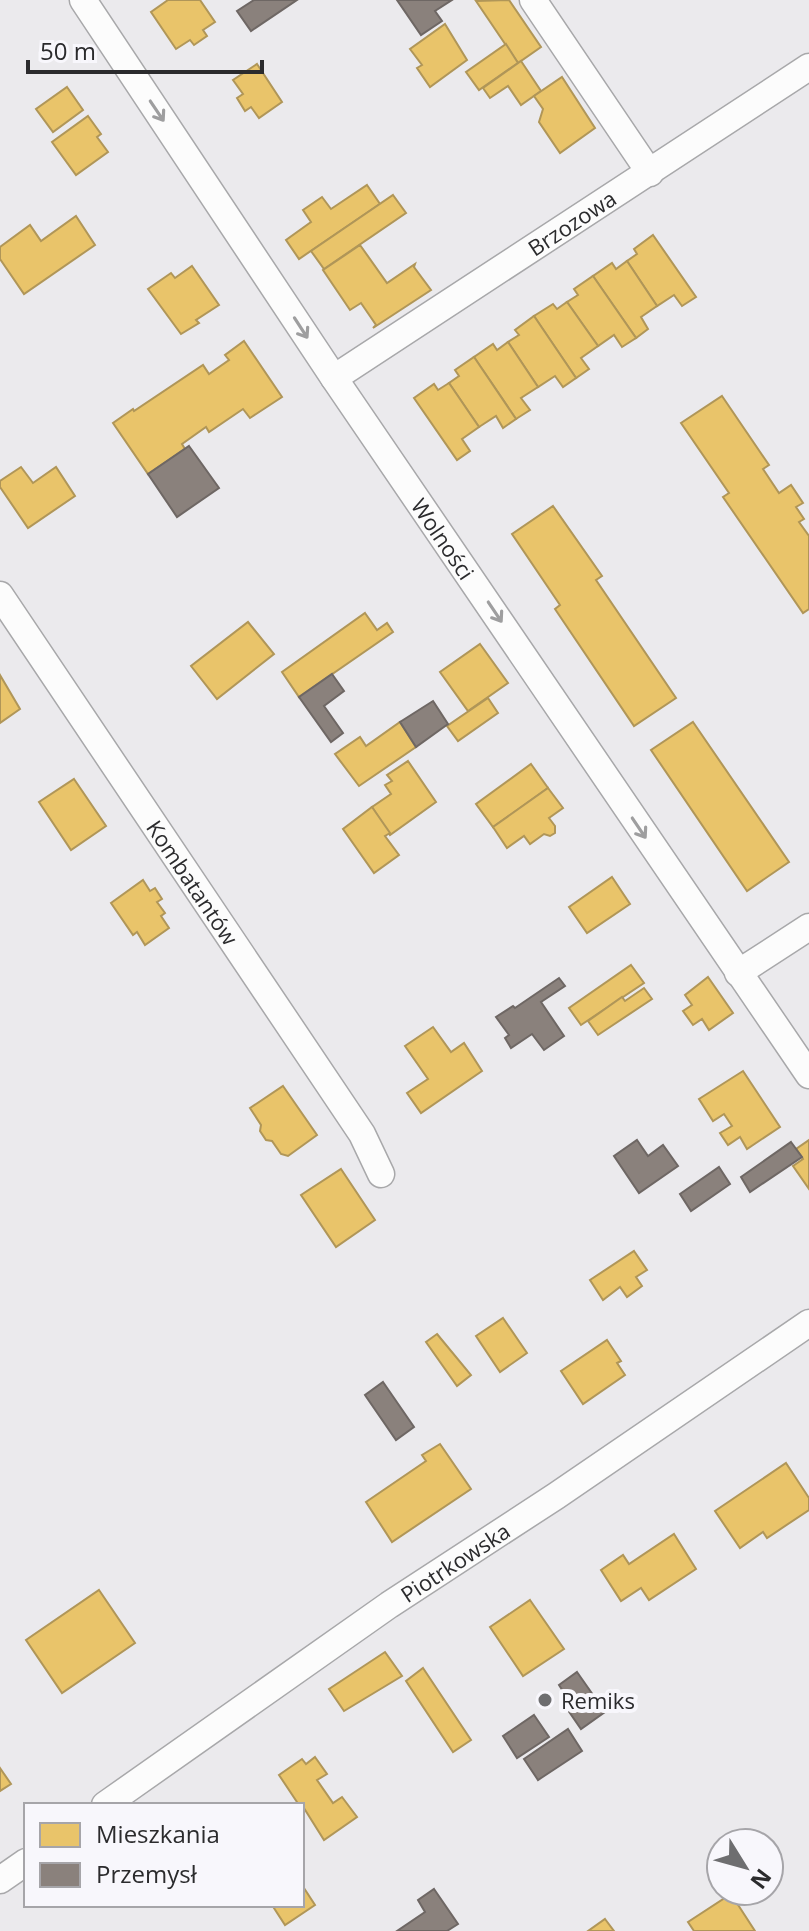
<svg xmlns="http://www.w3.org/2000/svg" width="809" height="1931" viewBox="0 0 809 1931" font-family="'Open Sans',sans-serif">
	<rect width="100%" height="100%" fill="#ebeaed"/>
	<!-- homes -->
	<g fill="#e9c46a" stroke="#b09658" stroke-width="2">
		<polygon points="168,0 200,0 215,22 203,30 207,36 194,45 190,40 176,49 151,12"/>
		<polygon points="509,0 541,47 518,63 476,1"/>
		<polygon points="445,24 467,60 430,87 417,68 422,65 410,49"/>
		<polygon points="506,44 518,63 479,90 466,72"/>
		<polygon points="521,61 541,91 521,105 508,86 490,98 483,88"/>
		<polygon points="257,64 282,102 259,118 251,107 245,111 237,98 243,94 233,80"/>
		<polygon points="562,77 595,128 560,153 539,122 543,109 534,96"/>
		<polygon points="67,87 83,110 53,132 36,109"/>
		<polygon points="88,116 101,134 97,137 108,152 76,175 52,142"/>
		<polygon points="367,185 380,204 299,259 286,240 311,222 303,210 322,197 331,209"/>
		<polygon points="393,195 406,213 324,269 311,251"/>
		<polygon points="76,216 95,245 24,294 0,259 0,247 30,225 41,241"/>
		<polygon points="653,235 696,297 682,306 674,295 657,306 627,261 637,254 634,249"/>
		<polygon points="360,245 387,283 415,264 414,267 431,290 373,328 376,325 361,303 350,310 323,270"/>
		<polygon points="627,261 657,306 641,317 648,329 636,338 593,276 612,263 616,269"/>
		<polygon points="192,266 219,305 196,320 199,323 181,334 148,289 171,273 175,278"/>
		<polygon points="593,276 636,338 622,347 614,335 598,346 567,302 578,295 574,289"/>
		<polygon points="567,302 598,346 581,358 589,369 576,378 534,316 553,304 557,309"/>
		<polygon points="534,316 576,378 563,387 555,376 538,387 508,342 519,335 515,330"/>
		<polygon points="244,341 282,397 250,418 243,409 209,432 206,427 182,444 185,449 148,474 113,423 133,409 134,411 203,365 209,374 229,360 225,355"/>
		<polygon points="508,342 538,387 521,398 530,410 516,419 474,357 493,344 497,350"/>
		<polygon points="474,357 516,419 503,428 496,416 479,427 449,383 459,376 455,370"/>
		<polygon points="449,383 479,427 462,439 470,451 457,460 414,398 434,384 438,390"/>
		<polygon points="722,396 769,465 763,469 779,493 791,485 803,503 796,507 804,519 799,522 809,536 809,609 803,613 723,497 729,493 681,423"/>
		<polygon points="21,467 33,483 56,467 75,496 28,528 0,487 0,481"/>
		<polygon points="553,506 602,576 596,580 676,698 634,726 555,609 560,605 512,534"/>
		<polygon points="365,613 377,630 387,623 393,632 299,697 282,672"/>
		<polygon points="248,622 274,654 217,699 191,666"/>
		<polygon points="480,644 508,683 468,711 440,672"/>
		<polygon points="0,675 20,709 0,723"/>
		<polygon points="488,698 498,713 458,741 447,726"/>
		<polygon points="400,722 416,747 359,786 335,754 360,737 366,746"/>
		<polygon points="693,722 789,862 747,891 651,750"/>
		<polygon points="408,761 436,802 390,835 372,807 391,794 385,785 392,781 387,775"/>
		<polygon points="531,764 548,788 493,827 476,804"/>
		<polygon points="74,779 106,826 71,850 39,802"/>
		<polygon points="548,788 563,808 549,818 555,826 555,833 550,836 544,834 530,844 524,836 507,848 493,827"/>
		<polygon points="372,807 390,833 385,836 399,855 374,873 343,829"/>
		<polygon points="612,877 630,904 587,933 569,907"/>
		<polygon points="143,880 150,891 155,888 162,899 157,902 165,913 161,916 169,928 145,945 137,932 133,935 111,903"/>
		<polygon points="631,965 644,983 581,1025 569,1008"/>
		<polygon points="708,977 733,1013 709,1030 702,1019 693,1025 683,1011 692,1005 685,995"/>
		<polygon points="644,988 652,999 598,1035 588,1021 622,997 625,1001"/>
		<polygon points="433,1027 451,1052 464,1043 482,1071 421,1113 407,1093 428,1079 405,1046"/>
		<polygon points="743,1071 780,1127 747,1149 740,1137 728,1145 720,1133 732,1126 724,1114 713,1121 699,1099"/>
		<polygon points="283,1086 317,1135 288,1156 281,1154 272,1141 266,1140 260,1131 261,1125 250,1108"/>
		<polygon points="809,1140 809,1189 793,1166 803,1159 796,1149"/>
		<polygon points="341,1169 375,1220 336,1247 301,1195"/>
		<polygon points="634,1251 647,1270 636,1277 642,1286 627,1297 620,1287 603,1300 590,1280"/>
		<polygon points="503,1318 527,1353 500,1372 476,1336"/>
		<polygon points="437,1334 471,1375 457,1386 426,1342"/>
		<polygon points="607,1340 621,1361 617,1363 625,1375 583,1404 561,1371"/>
		<polygon points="440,1444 471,1489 392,1542 366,1502 426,1461 422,1455"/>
		<polygon points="786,1463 809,1498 809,1510 767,1538 763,1532 740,1548 715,1511"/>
		<polygon points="674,1534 696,1569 649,1600 641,1588 621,1601 601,1570 623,1555 629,1564"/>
		<polygon points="99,1590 135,1643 62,1693 26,1640"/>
		<polygon points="530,1600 564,1649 523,1676 490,1627"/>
		<polygon points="385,1652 402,1676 344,1711 329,1689"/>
		<polygon points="423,1668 471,1740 453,1752 406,1681"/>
		<polygon points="315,1757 327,1774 317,1780 333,1803 342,1797 357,1817 324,1840 302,1805 299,1805 279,1775 302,1759 306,1764"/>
		<polygon points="0,1768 11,1784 0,1791"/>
		<polygon points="302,1885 315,1905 285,1925 272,1905 302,1905"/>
		<polygon points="731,1894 755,1931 694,1931 688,1922"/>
		<polygon points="605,1919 614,1931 588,1931"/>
	</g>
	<!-- industry -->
	<g fill="#8a817c" stroke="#6e6764" stroke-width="2">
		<polygon points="254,0 297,0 251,31 237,11"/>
		<polygon points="397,0 452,0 435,11 442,21 421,35"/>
		<polygon points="189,446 219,488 177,517 148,474"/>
		<polygon points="332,674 344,691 324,706 343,733 331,742 299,697"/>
		<polygon points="433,701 448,724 416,747 400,722"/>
		<polygon points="559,978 565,986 541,1002 564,1036 544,1050 532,1034 511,1048 505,1038 509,1035 496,1017 513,1006 515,1008"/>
		<polygon points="637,1140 648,1156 663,1145 678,1166 639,1193 614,1156"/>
		<polygon points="791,1142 802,1157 750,1192 741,1177"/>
		<polygon points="719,1167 730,1184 691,1211 680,1194"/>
		<polygon points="383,1382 414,1427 396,1440 365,1395"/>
		<polygon points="577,1672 605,1712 581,1729 563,1703 568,1699 559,1685"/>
		<polygon points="534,1715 549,1737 517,1758 503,1736"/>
		<polygon points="568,1729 582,1751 538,1780 524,1759"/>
		<polygon points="434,1889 458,1924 447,1931 397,1931 425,1912 418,1900"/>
	</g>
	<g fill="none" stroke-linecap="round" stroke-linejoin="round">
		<defs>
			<g id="street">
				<path id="s1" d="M83,0L334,378L809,1075"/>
				<polyline points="533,0 650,173"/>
				<path id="s2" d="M334,378L809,67"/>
				<path id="s3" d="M0,595L362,1134L381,1174"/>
				<polyline points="738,973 809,927"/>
				<path id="s4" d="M105,1805L389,1605L556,1496L809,1323"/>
				<polyline points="0,1880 26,1862"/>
			</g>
		</defs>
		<!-- street casing -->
		<use href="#street" stroke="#a8a8aa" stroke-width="29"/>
		<!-- street -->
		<use href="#street" stroke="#fcfcfc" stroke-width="26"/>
	</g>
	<!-- one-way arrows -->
	<defs><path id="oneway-shaft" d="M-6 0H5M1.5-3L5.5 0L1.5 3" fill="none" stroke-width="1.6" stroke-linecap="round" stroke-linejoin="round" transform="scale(2)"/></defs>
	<g stroke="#9e9e9f">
		<use href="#oneway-shaft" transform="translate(157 111) rotate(56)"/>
		<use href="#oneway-shaft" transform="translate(301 328) rotate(57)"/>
		<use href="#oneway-shaft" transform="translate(495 612) rotate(56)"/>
		<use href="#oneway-shaft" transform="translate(639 828) rotate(56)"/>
	</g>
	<!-- markers -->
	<circle fill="#6e6e70" stroke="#f8f7fc" stroke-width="3" cx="545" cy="1700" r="8"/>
	<g text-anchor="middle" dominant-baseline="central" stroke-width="8" stroke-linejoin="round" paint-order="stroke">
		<!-- street labels -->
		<g font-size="22" fill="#2b2b2d" stroke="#f8f7fc">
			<text stroke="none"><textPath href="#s2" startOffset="284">Brzozowa</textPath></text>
			<text stroke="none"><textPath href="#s1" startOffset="648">Wolności</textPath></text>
			<text stroke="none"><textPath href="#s3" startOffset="346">Kombatantów</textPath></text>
			<text stroke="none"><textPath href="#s4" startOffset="426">Piotrkowska</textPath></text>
		</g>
		<!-- poi labels -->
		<g font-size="22" fill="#2b2b2d" stroke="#f8f7fc" text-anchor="start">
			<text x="561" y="1700">Remiks</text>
		</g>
	</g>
	<!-- legend -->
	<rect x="24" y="1803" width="280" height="104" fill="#f8f7fc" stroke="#a6a5a9" stroke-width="2"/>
	<rect x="40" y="1823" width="40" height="24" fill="#e9c46a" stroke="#a6a5a9" stroke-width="2"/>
	<text x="96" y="1843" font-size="24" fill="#2b2b2d">Mieszkania</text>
	<rect x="40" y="1863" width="40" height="24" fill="#8a817c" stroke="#a6a5a9" stroke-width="2"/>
	<text x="96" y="1883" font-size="24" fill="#2b2b2d">Przemysł</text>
	<!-- north arrow -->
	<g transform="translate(745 1867) rotate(127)"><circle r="38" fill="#f8f7fc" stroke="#a6a5a9" stroke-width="2"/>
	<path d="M0-6L14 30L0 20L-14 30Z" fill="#6e6e70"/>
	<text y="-12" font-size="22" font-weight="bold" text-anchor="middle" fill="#2b2b2d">N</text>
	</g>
	<!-- scale -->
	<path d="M28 60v12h234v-12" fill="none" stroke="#2b2b2d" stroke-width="4"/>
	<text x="40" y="60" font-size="24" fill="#2b2b2d" stroke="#f8f7fc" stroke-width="6" paint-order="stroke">50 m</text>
</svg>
